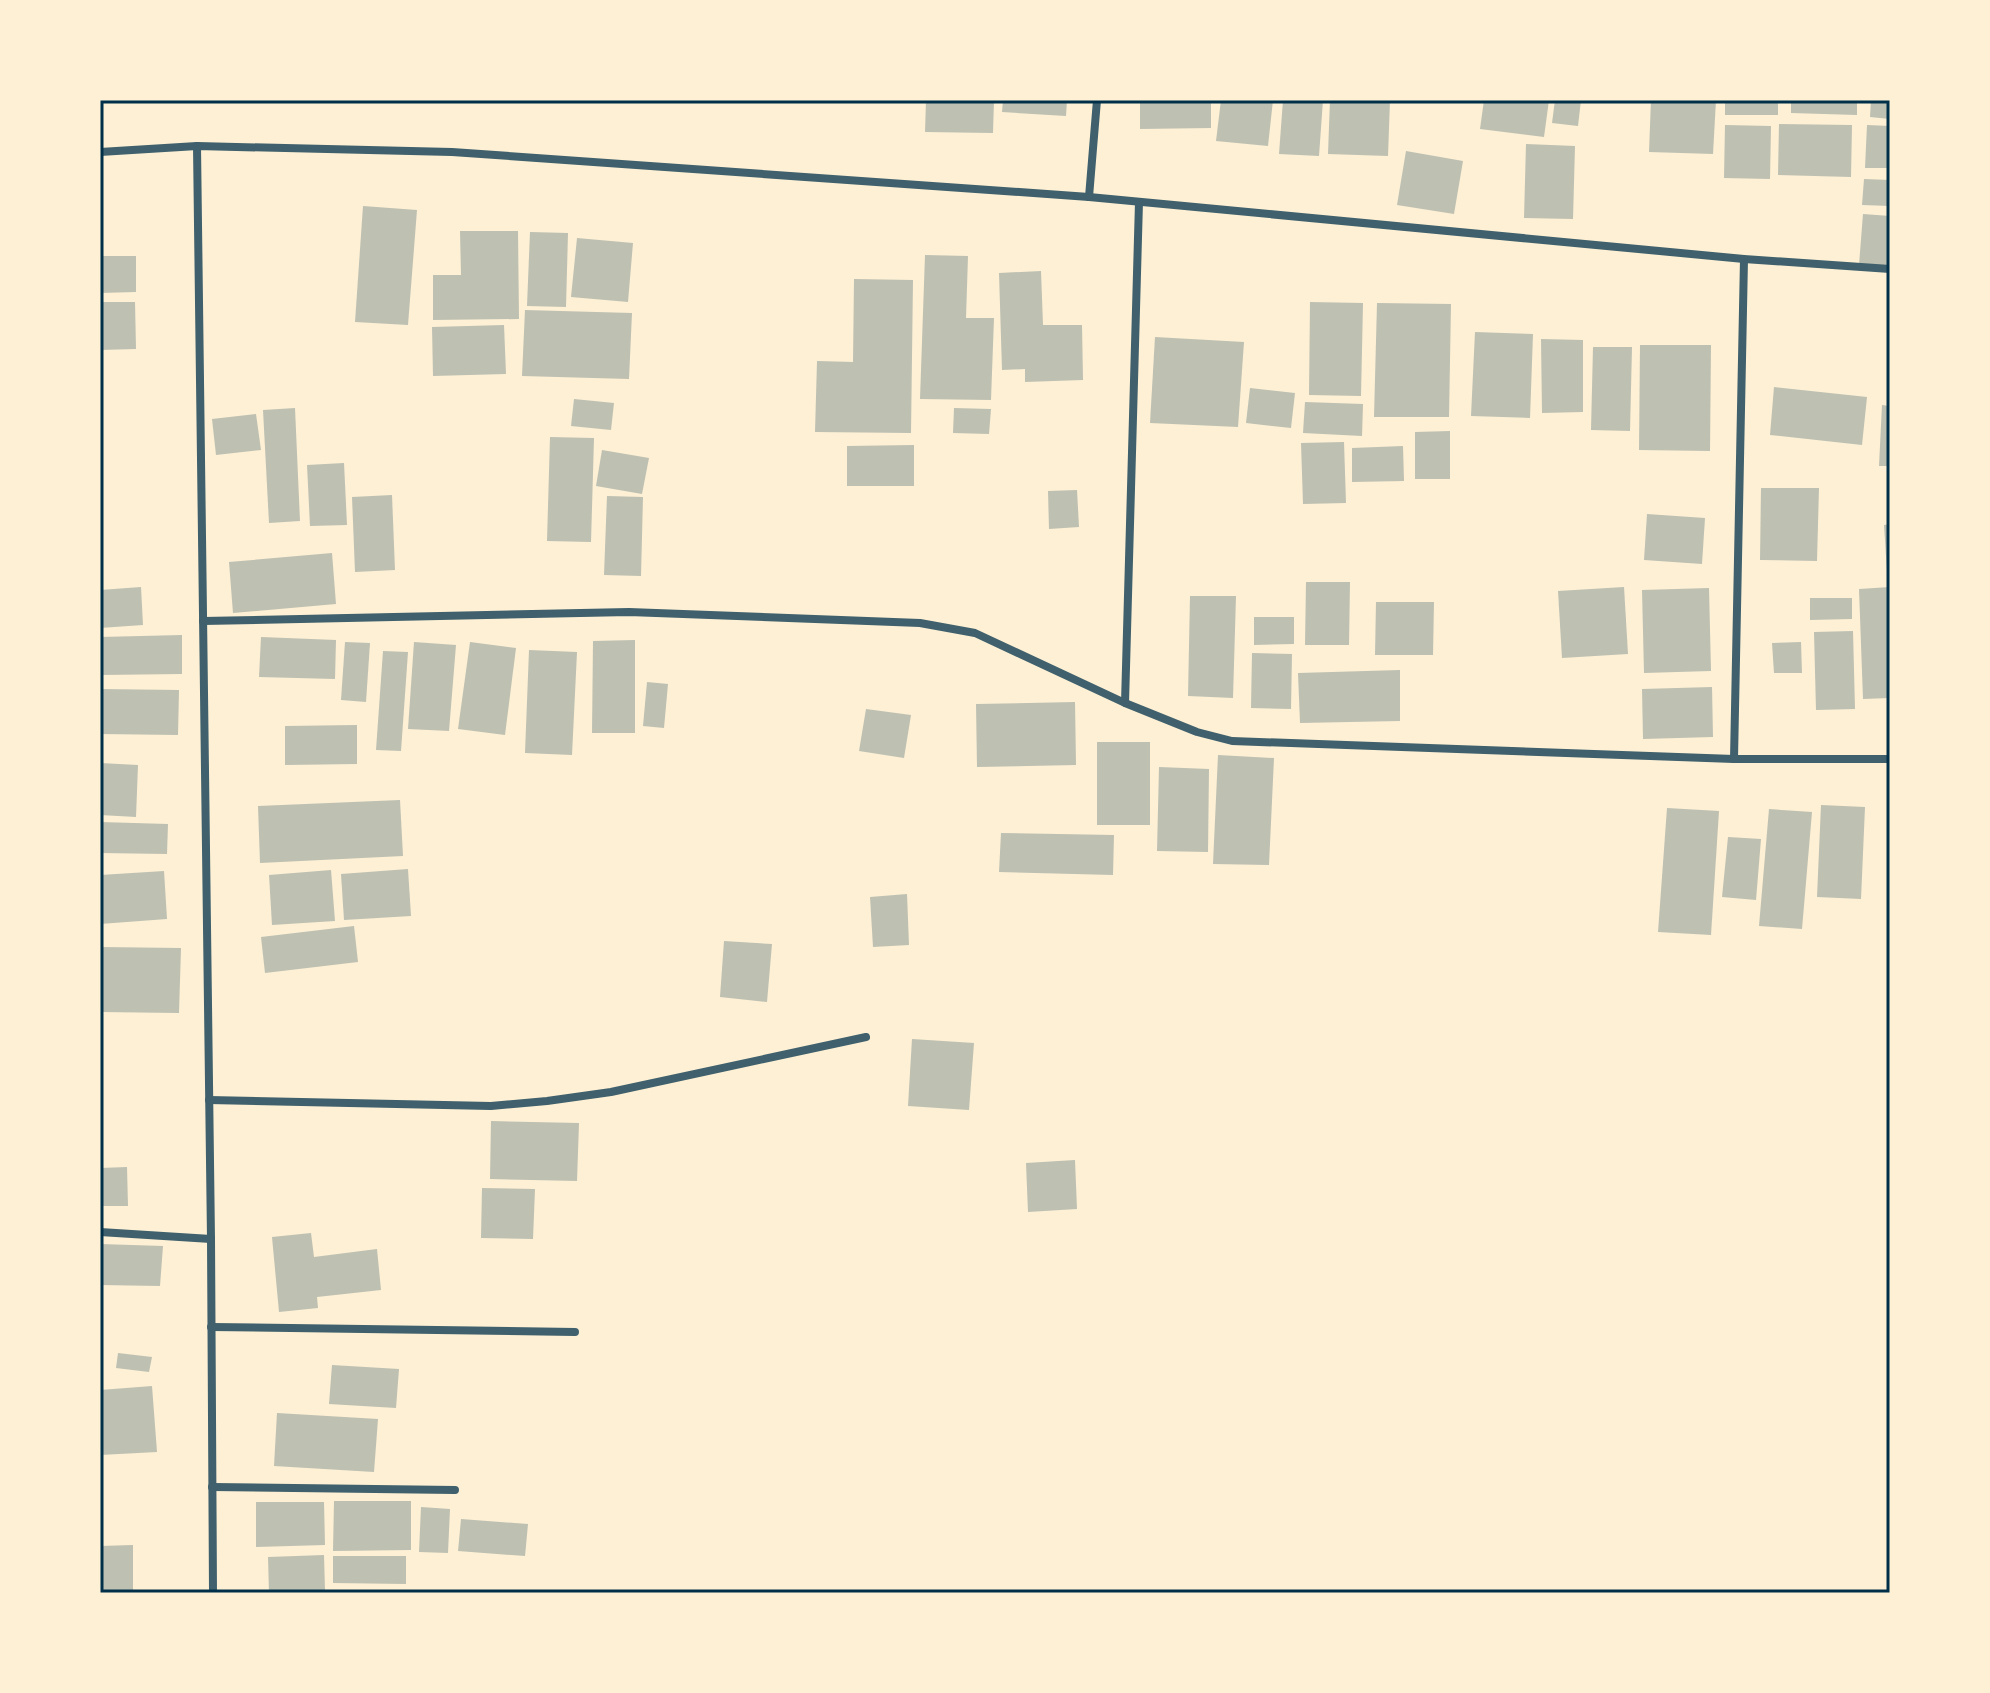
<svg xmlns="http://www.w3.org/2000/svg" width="1990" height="1693" viewBox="0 0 1990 1693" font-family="Raleway,sans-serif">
	<rect width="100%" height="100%" fill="#fdf0d5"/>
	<!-- building -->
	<g fill="#bec0b2">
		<polygon points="926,100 994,100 993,133 925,132"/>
		<polygon points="1003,100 1067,100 1066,116 1002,112"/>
		<polygon points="1140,100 1211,100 1211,128 1140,129"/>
		<polygon points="1221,100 1273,100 1268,146 1216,141"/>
		<polygon points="1283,100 1323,100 1319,156 1279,154"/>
		<polygon points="1330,100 1390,100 1388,156 1328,154"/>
		<polygon points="1484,100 1549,100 1544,137 1480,129"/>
		<polygon points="1555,100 1581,100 1578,126 1552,123"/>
		<polygon points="1651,100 1716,100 1713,154 1649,152"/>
		<rect x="1725" y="100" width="53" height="15"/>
		<polygon points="1791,100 1857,100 1857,115 1791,113"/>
		<polygon points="1871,100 1890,100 1890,119 1870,117"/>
		<polygon points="1779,124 1852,125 1851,177 1778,175"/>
		<polygon points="1725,125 1771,126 1770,179 1724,178"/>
		<polygon points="1867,125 1890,126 1890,168 1865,168"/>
		<polygon points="1526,144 1575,146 1573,219 1524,218"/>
		<polygon points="1406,151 1463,161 1454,214 1397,205"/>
		<polygon points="1864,179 1890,180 1890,206 1862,205"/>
		<polygon points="363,206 417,210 408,325 355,322"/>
		<polygon points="1863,214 1890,216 1890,267 1859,265"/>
		<polygon points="460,231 518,231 519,319 433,320 433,275 461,275"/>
		<polygon points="530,232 568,233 566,307 527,306"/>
		<polygon points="577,238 633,243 628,302 571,297"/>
		<polygon points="925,255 968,256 966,318 994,318 991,400 920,399"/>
		<polygon points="100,256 136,256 136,292 100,293"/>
		<polygon points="1041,271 1043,325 1082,325 1083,380 1025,382 1025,369 1002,370 999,273"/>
		<polygon points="854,279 913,280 911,433 815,432 817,361 853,362"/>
		<polygon points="100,302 135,302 136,349 100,350"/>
		<polygon points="1310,302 1363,303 1361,396 1309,395"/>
		<polygon points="1377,303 1451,304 1449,417 1374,417"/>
		<polygon points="525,310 632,313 629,379 522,376"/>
		<polygon points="504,325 506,374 433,376 432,327"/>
		<polygon points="1475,332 1533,334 1530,418 1471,416"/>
		<polygon points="1155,337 1244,342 1238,427 1150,423"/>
		<polygon points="1541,339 1583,340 1583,412 1542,413"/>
		<polygon points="1640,345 1711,345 1710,451 1639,450"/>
		<polygon points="1593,347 1632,347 1630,431 1591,430"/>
		<polygon points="1774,387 1867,397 1862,445 1770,435"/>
		<polygon points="1250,388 1295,393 1291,428 1246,423"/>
		<polygon points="574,399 614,403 611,430 571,426"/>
		<polygon points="1305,402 1363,404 1362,436 1303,433"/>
		<polygon points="1882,405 1890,406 1890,466 1879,466"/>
		<polygon points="295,408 300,521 269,523 263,410"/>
		<polygon points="954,408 991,409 989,434 953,433"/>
		<polygon points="256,414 261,450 216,455 212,419"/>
		<polygon points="1450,431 1450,479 1415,479 1415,432"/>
		<polygon points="550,437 594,438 591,542 547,541"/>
		<polygon points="1344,442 1346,503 1303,504 1301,443"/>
		<polygon points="914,445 914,486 847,486 847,446"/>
		<polygon points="1403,446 1404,481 1352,482 1352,448"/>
		<polygon points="602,450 649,458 642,494 596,486"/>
		<polygon points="344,463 347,525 310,526 307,465"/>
		<polygon points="1761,488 1819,488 1817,561 1760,560"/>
		<polygon points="1077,490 1079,527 1049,529 1048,491"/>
		<polygon points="392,495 395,570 355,572 352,497"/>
		<polygon points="607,496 643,497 641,576 604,575"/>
		<polygon points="1647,514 1705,518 1702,564 1644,560"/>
		<polygon points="1890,524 1890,571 1887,571 1884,525"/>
		<polygon points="332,553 336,604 233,613 229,562"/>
		<polygon points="1306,582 1350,582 1349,645 1305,645"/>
		<polygon points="141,587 143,625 100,628 100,590"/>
		<polygon points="1624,587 1628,654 1562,658 1558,591"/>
		<polygon points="1890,587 1890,698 1863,699 1859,589"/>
		<polygon points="1709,588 1711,671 1644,673 1642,590"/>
		<polygon points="1190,596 1236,596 1233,698 1188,696"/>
		<polygon points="1810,598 1852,598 1852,619 1810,620"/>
		<polygon points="1376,602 1434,602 1433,655 1375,655"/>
		<polygon points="1254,617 1294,617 1294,644 1254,645"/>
		<polygon points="1853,631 1855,709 1816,710 1814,632"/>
		<polygon points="182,635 182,674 100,675 100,637"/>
		<polygon points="261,637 336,640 335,679 259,677"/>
		<polygon points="635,640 635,733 592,733 593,641"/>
		<polygon points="345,642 370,643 366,702 341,700"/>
		<polygon points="414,642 456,645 449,731 408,729"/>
		<polygon points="470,642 516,648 505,735 458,729"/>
		<polygon points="1801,642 1802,673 1774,673 1772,643"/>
		<polygon points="529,650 577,652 572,755 525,753"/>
		<polygon points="383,651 408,652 401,751 376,750"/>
		<polygon points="1252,653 1292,654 1291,709 1251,708"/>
		<polygon points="1400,670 1400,721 1300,723 1298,673"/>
		<polygon points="647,682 668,684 664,728 643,726"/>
		<polygon points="1712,687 1713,737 1643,739 1642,689"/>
		<polygon points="100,689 179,690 178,735 100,734"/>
		<polygon points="1075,702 1076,765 977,767 976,704"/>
		<polygon points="866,709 911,715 904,758 859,751"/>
		<polygon points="357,725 357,764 285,765 285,726"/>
		<rect x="1097" y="742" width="53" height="83"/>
		<polygon points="1218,755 1274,758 1269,865 1213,864"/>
		<polygon points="100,763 138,765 136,817 100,815"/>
		<polygon points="1159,767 1209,769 1208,852 1157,851"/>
		<polygon points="400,800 403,856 260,863 258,806"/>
		<polygon points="1821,805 1865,807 1861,899 1817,897"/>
		<polygon points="1667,808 1719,811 1711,935 1658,932"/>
		<polygon points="1769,809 1812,812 1802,929 1759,926"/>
		<polygon points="100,822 168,824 167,854 100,853"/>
		<polygon points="1001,833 1114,835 1113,875 999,872"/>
		<polygon points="1728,837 1761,839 1756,900 1722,897"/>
		<polygon points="408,869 411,916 344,920 341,874"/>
		<polygon points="331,870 335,921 272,925 269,875"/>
		<polygon points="164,871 167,919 100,924 100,875"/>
		<polygon points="907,894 909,945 873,947 870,897"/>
		<polygon points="354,926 358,962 265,973 261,937"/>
		<polygon points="724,941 772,944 767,1002 720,997"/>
		<polygon points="100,947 181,948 179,1013 100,1012"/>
		<polygon points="912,1039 974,1043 969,1110 908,1106"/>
		<polygon points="491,1121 579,1123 577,1181 490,1179"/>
		<polygon points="1075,1160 1077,1209 1028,1212 1026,1163"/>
		<polygon points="127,1167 128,1206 100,1206 100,1168"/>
		<polygon points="482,1188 535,1189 533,1239 481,1238"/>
		<polygon points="311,1233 314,1257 377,1249 381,1290 317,1297 318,1308 279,1312 272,1237"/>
		<polygon points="100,1244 163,1246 160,1286 100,1285"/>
		<polygon points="118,1353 152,1357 149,1372 116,1368"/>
		<polygon points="332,1365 399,1369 396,1408 329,1404"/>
		<polygon points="152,1386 157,1452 100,1455 100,1390"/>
		<polygon points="277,1413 378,1419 374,1472 274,1466"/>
		<polygon points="334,1501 411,1501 411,1550 333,1551"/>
		<polygon points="256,1502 324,1502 325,1545 256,1547"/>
		<polygon points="421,1507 450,1509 448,1553 419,1552"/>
		<polygon points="461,1519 528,1524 525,1556 458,1551"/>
		<polygon points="133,1545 133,1593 100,1593 100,1546"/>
		<polygon points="324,1555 325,1591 269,1593 268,1557"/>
		<polygon points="333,1556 406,1556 406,1584 333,1583"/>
	</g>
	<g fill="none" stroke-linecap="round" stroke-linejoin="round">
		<!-- minor -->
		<g stroke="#3f606c" stroke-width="8">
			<polyline points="197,146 211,1239 213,1593"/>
			<polyline points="100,152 197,146 452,152 1089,197 1744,259 1890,269"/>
			<polyline points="1089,197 1097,100"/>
			<polyline points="203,621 629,612 920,623 975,633 1125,703 1197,732 1232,741 1734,759 1890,759"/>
			<polyline points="1125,703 1139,202"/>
			<polyline points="1734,759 1744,259"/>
			<polyline points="209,1100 491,1106 547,1101 611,1092 866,1037"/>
			<polyline points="100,1232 211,1239"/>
			<polyline points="211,1327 575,1332"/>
			<polyline points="212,1487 455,1490"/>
		</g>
	</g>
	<!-- border -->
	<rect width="1990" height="1693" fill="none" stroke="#fdf0d5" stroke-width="204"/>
	<rect x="102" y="102" width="1786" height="1489" fill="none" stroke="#003049" stroke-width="3"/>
</svg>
